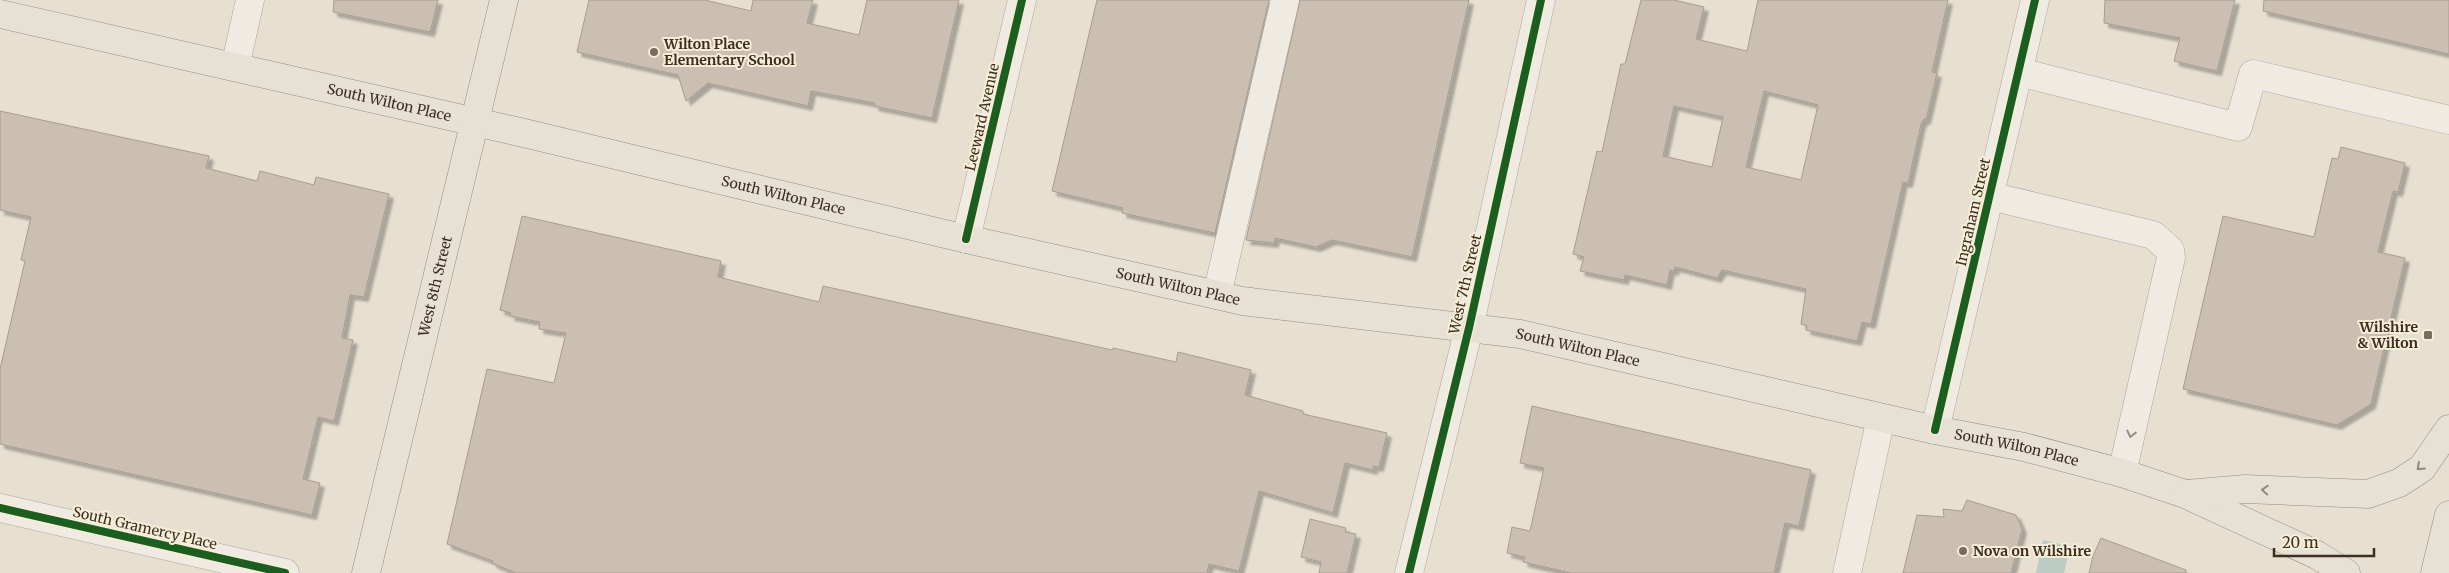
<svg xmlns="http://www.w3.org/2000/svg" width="2449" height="573" viewBox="0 0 2449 573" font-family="Merriweather,serif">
	<defs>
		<filter id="shadow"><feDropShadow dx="4.5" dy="4.5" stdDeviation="1" flood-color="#0004"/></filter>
	</defs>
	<rect width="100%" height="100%" fill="#e7e0d1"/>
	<!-- water -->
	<polygon fill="#bcccc2" points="2043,540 2070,546 2064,573 2036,573"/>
	<!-- building -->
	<g fill="#cbbfb2" stroke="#a89c90" fill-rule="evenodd" filter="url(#shadow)">
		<polygon points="334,0 438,0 430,32 333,12"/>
		<polygon points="589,0 705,0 751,11 753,0 813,0 807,23 859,35 867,0 959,0 932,118 874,106 875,103 811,91 808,106 708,83 686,101 678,75 577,52"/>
		<polygon points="1097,0 1269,0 1215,233 1122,213 1123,208 1052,191"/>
		<polygon points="1300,0 1469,0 1412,257 1332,240 1316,247 1275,238 1274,243 1246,240"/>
		<path d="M1641,0H1674L1704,7L1696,39L1747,51L1758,0H1948L1932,72L1937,73L1926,120L1924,119L1921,124L1908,183L1903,182L1871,324L1862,322L1857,341L1806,330L1807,326L1801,324L1806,289L1722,270L1717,278L1675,267L1674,271L1670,270L1667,285L1625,275L1624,280L1580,271L1584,257L1573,254L1597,151L1602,152L1621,64H1625ZM1764,91L1818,105L1801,180L1746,167ZM1674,106L1723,117L1712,167L1663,156Z"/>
		<polygon points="2105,0 2235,0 2217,71 2174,61 2180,38 2104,23"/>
		<polygon points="2264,0 2449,0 2449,54 2263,11"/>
		<polygon points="0,111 209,156 206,168 257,181 260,171 314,185 316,177 389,194 364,297 350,295 342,338 353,340 334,421 318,417 303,479 320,483 312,515 0,444 0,369 25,261 21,260 31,217 0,210"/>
		<polygon points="2341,147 2405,163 2398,192 2393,191 2378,252 2405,258 2371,404 2337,425 2183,389 2223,216 2314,237 2332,158 2338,159"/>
		<polygon points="522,216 721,261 718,277 819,302 823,286 1112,350 1113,348 1176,362 1178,352 1251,370 1245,395 1303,411 1303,414 1387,433 1379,467 1373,466 1373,470 1345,463 1333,513 1259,491 1239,571 1209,564 1207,573 516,573 492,563 493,561 447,544 487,369 554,383 566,333 539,329 540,322 510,316 511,313 500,310"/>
		<polygon points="1532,406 1811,470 1799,526 1785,523 1774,573 1571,573 1523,562 1525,557 1507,553 1512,527 1530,531 1544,468 1520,463"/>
		<polygon points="1967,500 2016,515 2022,529 2011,573 1903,573 1917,515 1944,517 1943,509 1962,511"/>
		<polygon points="1310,519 1346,528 1345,532 1356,534 1347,573 1319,573 1321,562 1301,557"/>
		<polygon points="2101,538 2186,570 2186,573 2089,573 2093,556"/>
	</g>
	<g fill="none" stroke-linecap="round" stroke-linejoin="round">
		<defs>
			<g id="minor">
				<polyline points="235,67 250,0"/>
				<polyline points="2019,72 2238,127 2253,74 2449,120"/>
				<polyline points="1990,196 2153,235 2170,250 2171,258 2122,473"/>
				<polyline points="966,239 1022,0"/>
				<polyline points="1217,295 1285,0"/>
				<polyline points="1935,430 2035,0"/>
				<polyline points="0,508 285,573"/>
				<polyline points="1409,573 1469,328 1541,0"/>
				<polyline points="1847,573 1881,418"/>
			</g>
			<g id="major">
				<path id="s1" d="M0,14L524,133L966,239L1217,295L1242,301L1520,334L1935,430L2024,447L2122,473L2185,494L2317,555L2346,573"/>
				<polyline points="2187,494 2245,489 2368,494 2399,483 2422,468 2449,429"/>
				<path id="s2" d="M366,573L504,0"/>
				<polyline points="2435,573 2449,515"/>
			</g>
		</defs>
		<!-- minor casing -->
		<use href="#minor" stroke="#ada599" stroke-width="29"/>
		<!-- major casing -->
		<use href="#major" stroke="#928b80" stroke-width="29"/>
		<!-- minor -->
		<use href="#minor" stroke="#efebe3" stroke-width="28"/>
		<!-- major -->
		<use href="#major" stroke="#e6e1d4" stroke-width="28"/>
		<defs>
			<g id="cycleway">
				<polyline points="966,239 1022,0"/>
				<polyline points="1935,430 2035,0"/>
				<polyline points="0,508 285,573"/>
				<polyline points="1409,573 1469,328 1541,0"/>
			</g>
		</defs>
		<!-- cycleway casing -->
		<use href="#cycleway" stroke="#f7eed8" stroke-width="11"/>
		<!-- cycleway -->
		<use href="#cycleway" stroke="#1b5e20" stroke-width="8"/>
	</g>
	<!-- one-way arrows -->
	<defs><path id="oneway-chevron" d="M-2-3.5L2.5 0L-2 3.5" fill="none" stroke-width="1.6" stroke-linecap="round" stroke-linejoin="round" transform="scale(1.25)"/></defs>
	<use stroke="#968c82" href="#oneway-chevron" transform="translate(2131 434) rotate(103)"/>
	<g stroke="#92887a">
		<use href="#oneway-chevron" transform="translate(2420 467) rotate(137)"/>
		<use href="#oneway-chevron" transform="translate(2265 490) rotate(-177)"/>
	</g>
	<!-- markers -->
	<g fill="#786c5e" stroke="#f7eed8" stroke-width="2">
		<circle cx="654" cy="52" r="5"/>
		<rect x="2423" y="330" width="10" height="10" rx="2.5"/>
		<circle cx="1963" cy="551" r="5"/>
	</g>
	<g text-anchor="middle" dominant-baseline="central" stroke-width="4" stroke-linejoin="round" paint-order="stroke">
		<!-- poi labels -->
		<g font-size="14" font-weight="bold" fill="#3d2e20" stroke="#f7eed8" text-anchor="start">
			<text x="664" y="44">Wilton Place<tspan x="664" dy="16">Elementary School</tspan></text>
			<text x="2418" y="327" text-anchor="end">Wilshire<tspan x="2418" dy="16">&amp; Wilton</tspan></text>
			<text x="1973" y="551">Nova on Wilshire</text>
		</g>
		<!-- street labels -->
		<g font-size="14" fill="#3d2e20" stroke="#f7eed8">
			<text stroke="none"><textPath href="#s1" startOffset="399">South Wilton Place</textPath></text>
			<text transform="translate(982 117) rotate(-77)">Leeward Avenue</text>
			<text stroke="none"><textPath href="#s1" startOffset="804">South Wilton Place</textPath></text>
			<text transform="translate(1973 212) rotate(-77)">Ingraham Street</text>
			<text transform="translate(1465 284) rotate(-77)">West 7th Street</text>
			<text stroke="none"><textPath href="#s1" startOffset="1209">South Wilton Place</textPath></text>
			<text stroke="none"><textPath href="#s2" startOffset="295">West 8th Street</textPath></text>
			<text stroke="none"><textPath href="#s1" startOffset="1614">South Wilton Place</textPath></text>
			<text stroke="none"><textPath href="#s1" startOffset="2064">South Wilton Place</textPath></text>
			<text transform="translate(145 528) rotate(13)">South Gramercy Place</text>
		</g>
	</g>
	<!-- scale -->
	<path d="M2274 548v8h100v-8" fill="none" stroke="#3d2e20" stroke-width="2.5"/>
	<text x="2282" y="548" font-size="15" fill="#3d2e20" stroke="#f7eed8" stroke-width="4" paint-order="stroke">20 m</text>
</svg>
